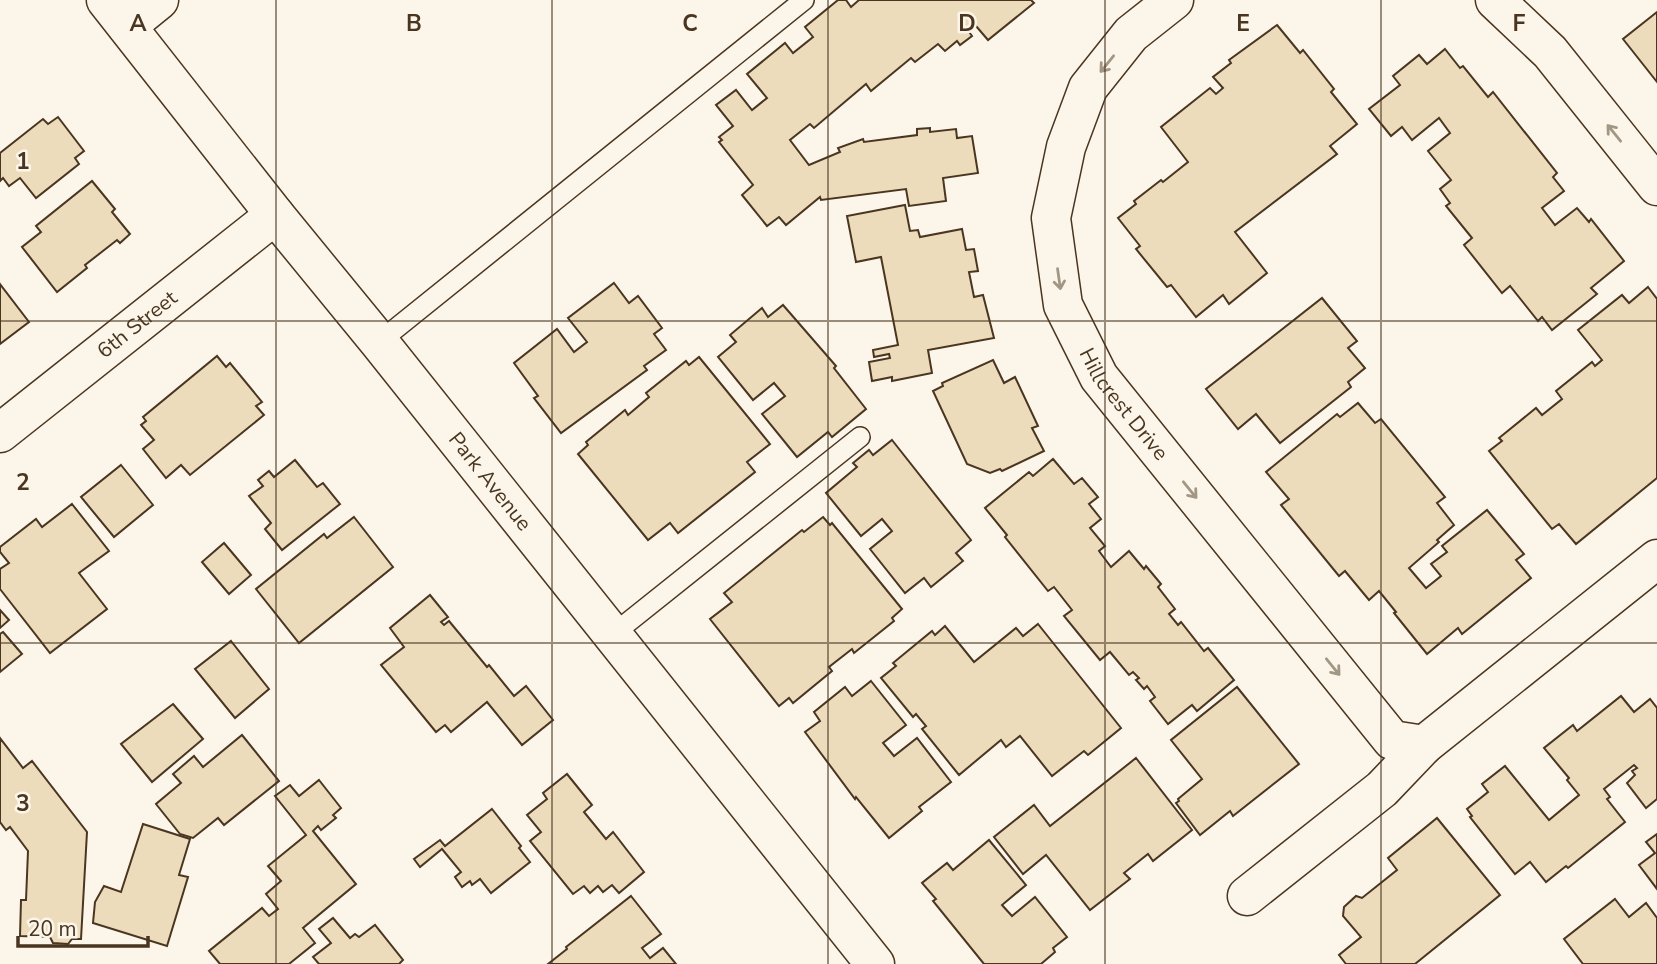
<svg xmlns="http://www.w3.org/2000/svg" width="1657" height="964" viewBox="0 0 1657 964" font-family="'Nunito Sans',sans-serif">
	<rect width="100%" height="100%" fill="#fbf6e9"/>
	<!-- building -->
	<g fill="#ecdcbc" stroke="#4a3520" stroke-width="2">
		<polygon points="838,0 846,0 851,7 859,0 1031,0 1034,3 988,40 976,26 969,32 972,36 960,45 957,41 945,51 938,44 915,62 911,58 871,91 866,84 814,128 810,124 790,140 809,165 840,152 838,148 863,139 864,142 917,135 917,129 930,128 930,132 956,129 957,138 972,136 978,173 943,178 946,201 909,206 906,189 821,200 820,197 786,225 779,217 767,226 742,195 753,185 719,142 722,140 719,137 733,126 716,105 736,90 752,110 767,98 747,74 785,43 793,53 813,37 805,27"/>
		<polygon points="1657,12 1657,82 1623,39"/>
		<polygon points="1277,25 1300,53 1303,50 1334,89 1331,92 1357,124 1330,146 1337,154 1235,232 1267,273 1229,304 1223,295 1196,317 1171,285 1167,287 1136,249 1140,246 1118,218 1136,204 1134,201 1161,180 1163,182 1188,162 1161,127 1210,88 1216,94 1223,88 1213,77 1231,63 1229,60"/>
		<polygon points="1445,49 1460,68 1463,66 1488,97 1493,92 1557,173 1553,177 1564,191 1542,208 1555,225 1577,208 1589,222 1591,219 1624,261 1591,288 1597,294 1552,330 1542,317 1538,321 1510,286 1502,293 1464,245 1472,238 1446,206 1450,203 1440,189 1451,180 1428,151 1450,133 1439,118 1412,140 1402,127 1391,136 1369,109 1400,85 1393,76 1419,55 1427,64"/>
		<polygon points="58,117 84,151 75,158 79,164 36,198 20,178 9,186 3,178 0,181 0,153 43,119 48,124"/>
		<polygon points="92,181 115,209 112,212 130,234 120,243 117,240 85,265 87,268 57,292 22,247 41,232 36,226"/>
		<polygon points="905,205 910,231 918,230 920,237 962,229 966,250 974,249 978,271 969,272 974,297 983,295 994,338 928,350 932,373 892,381 892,377 872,381 869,362 890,358 889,354 874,357 873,350 898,345 881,257 856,262 847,216"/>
		<polygon points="614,283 629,303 638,296 662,328 654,334 666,350 644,366 647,370 561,433 534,398 538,396 514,363 557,329 574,352 587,342 568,318"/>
		<polygon points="0,284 29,322 0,344"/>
		<polygon points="1648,287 1657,299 1657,478 1576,544 1559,524 1552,529 1489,451 1502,441 1499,438 1536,408 1542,415 1562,399 1556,391 1592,362 1595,366 1602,360 1578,330 1622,295 1629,303"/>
		<polygon points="1322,298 1357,341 1348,348 1365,368 1348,382 1351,387 1280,443 1256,414 1238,429 1206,389"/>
		<polygon points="783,305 836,366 834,368 866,409 832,437 828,432 797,457 762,414 785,396 774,383 753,400 718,357 736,342 730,335 762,308 768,317"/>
		<polygon points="217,356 226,367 230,363 262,402 256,406 264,415 190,475 181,465 166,478 143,449 154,440 141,425 146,421 143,417"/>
		<polygon points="699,357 770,444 747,462 755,472 678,533 670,523 648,540 578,454 588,445 586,442 625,410 628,415 649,397 646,393 686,361 689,365"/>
		<polygon points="993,360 1004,383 1015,377 1038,426 1032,428 1044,451 1002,471 1000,469 990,473 967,464 933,391 943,386 942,383"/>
		<polygon points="1358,403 1375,423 1381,419 1445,497 1437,503 1454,525 1437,540 1439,542 1409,568 1426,588 1441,576 1431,564 1447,552 1442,546 1487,510 1524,554 1516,560 1531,578 1462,634 1458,628 1427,654 1394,613 1396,612 1379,591 1369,600 1345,571 1339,576 1281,505 1289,499 1266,472 1337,414 1340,417"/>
		<polygon points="892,440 971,540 956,553 963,561 931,587 924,578 905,593 870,549 892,531 882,519 861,536 826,493 857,467 853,463 869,450 873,455"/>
		<polygon points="1053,459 1074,484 1082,478 1098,497 1089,504 1101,519 1090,528 1105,546 1099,551 1111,567 1129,551 1144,569 1146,566 1161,584 1158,587 1175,609 1169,614 1178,625 1181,622 1204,651 1208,648 1234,680 1197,711 1192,705 1168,724 1150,701 1155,697 1147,686 1144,689 1136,680 1139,678 1133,672 1129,675 1110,652 1100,660 1064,616 1072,610 1054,587 1048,591 1005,537 1007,535 985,508 1029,472 1033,476"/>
		<polygon points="295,460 317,487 323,483 340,504 282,550 265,529 271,523 249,496 263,486 258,480 269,471 274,477"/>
		<polygon points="121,465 153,505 114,537 81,497"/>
		<polygon points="72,504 109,551 79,573 107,609 50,653 0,589 0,569 9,563 0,552 0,547 36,519 42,527"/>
		<polygon points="354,517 393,567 299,643 256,589 324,534 327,538"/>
		<polygon points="823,517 830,525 832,523 902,609 892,618 894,621 854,653 852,649 829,667 832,671 793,703 789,698 779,706 710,619 732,602 724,593 802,530 804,532"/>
		<polygon points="224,543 251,575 229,594 202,562"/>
		<polygon points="430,595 448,617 441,622 444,625 449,621 487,667 489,665 514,696 526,686 553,720 522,745 487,702 451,732 445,725 436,732 381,665 404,647 390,628"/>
		<polygon points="0,610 9,620 0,628"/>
		<polygon points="1038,624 1121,728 1088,755 1084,751 1052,776 1020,736 1006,747 1001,740 959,775 922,729 926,726 916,714 913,717 881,678 896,666 893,663 932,631 935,635 945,626 974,662 1016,628 1023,636"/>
		<polygon points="3,632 22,654 0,672 0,634"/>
		<polygon points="231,641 269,689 235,718 195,669"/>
		<polygon points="871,681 906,725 883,743 894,756 917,738 951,782 919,807 922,811 889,838 856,797 855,799 805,732 820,721 814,712 845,687 852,696"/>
		<polygon points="1237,687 1299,764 1233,816 1230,811 1200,835 1176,803 1179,801 1178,799 1202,779 1171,740"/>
		<polygon points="1621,696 1634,712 1650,699 1657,708 1657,799 1646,808 1627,783 1635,775 1632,771 1637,768 1634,765 1604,789 1610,797 1607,799 1625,822 1568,868 1566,866 1546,882 1530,862 1515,874 1470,817 1472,816 1467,809 1488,792 1482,784 1505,766 1549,820 1579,795 1567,780 1569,778 1544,748 1573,725 1577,731"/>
		<polygon points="173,704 203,739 152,782 121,744"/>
		<polygon points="242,735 279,781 224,825 218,818 193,838 180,834 156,804 181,783 173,774 194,756 203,767"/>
		<polygon points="0,738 23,768 32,761 87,832 81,939 72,939 68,944 53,943 50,937 20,936 21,900 26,900 28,851 10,827 6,830 0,822"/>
		<polygon points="1136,758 1192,830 1153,861 1148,854 1124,873 1130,879 1090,910 1046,855 1023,874 994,837 1034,805 1050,826"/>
		<polygon points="567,774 592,805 584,812 606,839 613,832 644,872 619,893 612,885 603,892 598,886 590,893 584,886 573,894 530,841 541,832 527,815 547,799 543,793"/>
		<polygon points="319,780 341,808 333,815 336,818 321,830 318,826 313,831 356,884 303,928 315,943 289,964 220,964 209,951 262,908 269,916 278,909 266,894 281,881 268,866 306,835 275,796 290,785 299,796"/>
		<polygon points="492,809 521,846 519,848 530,862 491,893 480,879 472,885 470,881 462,887 455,877 461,872 442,849 420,867 414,859 440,840 445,846"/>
		<polygon points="1437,818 1500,895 1415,964 1346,964 1339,955 1361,937 1343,916 1344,907 1356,896 1362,898 1397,870 1388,858"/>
		<polygon points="143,824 190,839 179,875 188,877 167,946 93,923 95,902 104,886 121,892"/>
		<polygon points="1657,834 1657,889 1639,865 1655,853 1646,842"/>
		<polygon points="989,840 1026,885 1002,905 1012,916 1035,897 1067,937 1053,948 1055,952 1041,964 984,964 933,901 936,899 922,883 947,863 953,870"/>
		<polygon points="631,896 661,934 642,948 650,958 663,948 676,964 548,964 567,949 566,947"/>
		<polygon points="1615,899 1629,917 1646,903 1657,918 1657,964 1583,964 1564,939"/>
		<polygon points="333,918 350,938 355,934 359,937 375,925 403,960 399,964 319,964 313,957 331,943 319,929"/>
	</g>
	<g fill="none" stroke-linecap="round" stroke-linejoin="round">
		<defs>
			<g id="service">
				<polyline points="379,342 804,0"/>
				<polyline points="612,635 860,437"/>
			</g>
			<g id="minor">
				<path id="s1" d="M106,0L275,215L379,342L875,964"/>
				<path id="s2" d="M1174,0L1131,34L1088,88L1066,147L1051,218L1063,305L1099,377L1392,740L1424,745L1657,559"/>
				<polyline points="1495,0 1550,52 1657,186"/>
				<polyline points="127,26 159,0"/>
				<path id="s3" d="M0,433L275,215"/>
				<polyline points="1247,896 1382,789 1424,745"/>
			</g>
		</defs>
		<!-- service casing -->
		<use href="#service" stroke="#4a3520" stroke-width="22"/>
		<!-- minor casing -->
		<use href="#minor" stroke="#4a3520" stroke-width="41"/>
		<!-- service -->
		<use href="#service" stroke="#fbf6e9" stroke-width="19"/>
		<!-- minor -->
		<use href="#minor" stroke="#fbf6e9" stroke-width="38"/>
	</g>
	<!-- one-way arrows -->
	<defs><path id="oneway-shaft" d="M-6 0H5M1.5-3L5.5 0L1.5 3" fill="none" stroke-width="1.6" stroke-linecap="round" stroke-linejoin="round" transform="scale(1.75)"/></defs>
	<g stroke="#a29684">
		<use href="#oneway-shaft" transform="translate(1107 64) rotate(129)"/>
		<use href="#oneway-shaft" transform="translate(1614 133) rotate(-129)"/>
		<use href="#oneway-shaft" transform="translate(1059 279) rotate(82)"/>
		<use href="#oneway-shaft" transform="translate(1190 490) rotate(51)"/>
		<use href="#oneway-shaft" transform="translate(1333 667) rotate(51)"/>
	</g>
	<!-- grid -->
	<path fill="none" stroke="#4a3520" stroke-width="2" stroke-opacity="0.55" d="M276,0V964M552,0V964M828,0V964M1105,0V964M1381,0V964M0,321H1657M0,643H1657"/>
	<g text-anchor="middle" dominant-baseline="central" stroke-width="5" stroke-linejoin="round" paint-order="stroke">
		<!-- street labels -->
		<g font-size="21" fill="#4a3520" stroke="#fbf6e9">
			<text stroke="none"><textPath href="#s3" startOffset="175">6th Street</textPath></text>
			<text stroke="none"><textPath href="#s2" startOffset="464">Hillcrest Drive</textPath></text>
			<text stroke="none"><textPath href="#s1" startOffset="616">Park Avenue</textPath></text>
		</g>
	</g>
	<g font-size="23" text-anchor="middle" font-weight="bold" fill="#4a3520" stroke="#fbf6e9" stroke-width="5" stroke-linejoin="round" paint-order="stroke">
		<text x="138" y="31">A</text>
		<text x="414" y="31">B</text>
		<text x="690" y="31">C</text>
		<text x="967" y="31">D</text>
		<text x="1243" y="31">E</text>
		<text x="1519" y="31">F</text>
		<text x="23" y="169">1</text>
		<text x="23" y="490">2</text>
		<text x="23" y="811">3</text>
	</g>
	<!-- scale -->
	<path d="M18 936v10h130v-10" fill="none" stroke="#4a3520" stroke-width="3.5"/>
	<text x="28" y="936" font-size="21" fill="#4a3520" stroke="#fbf6e9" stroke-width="5" paint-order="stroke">20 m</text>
</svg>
